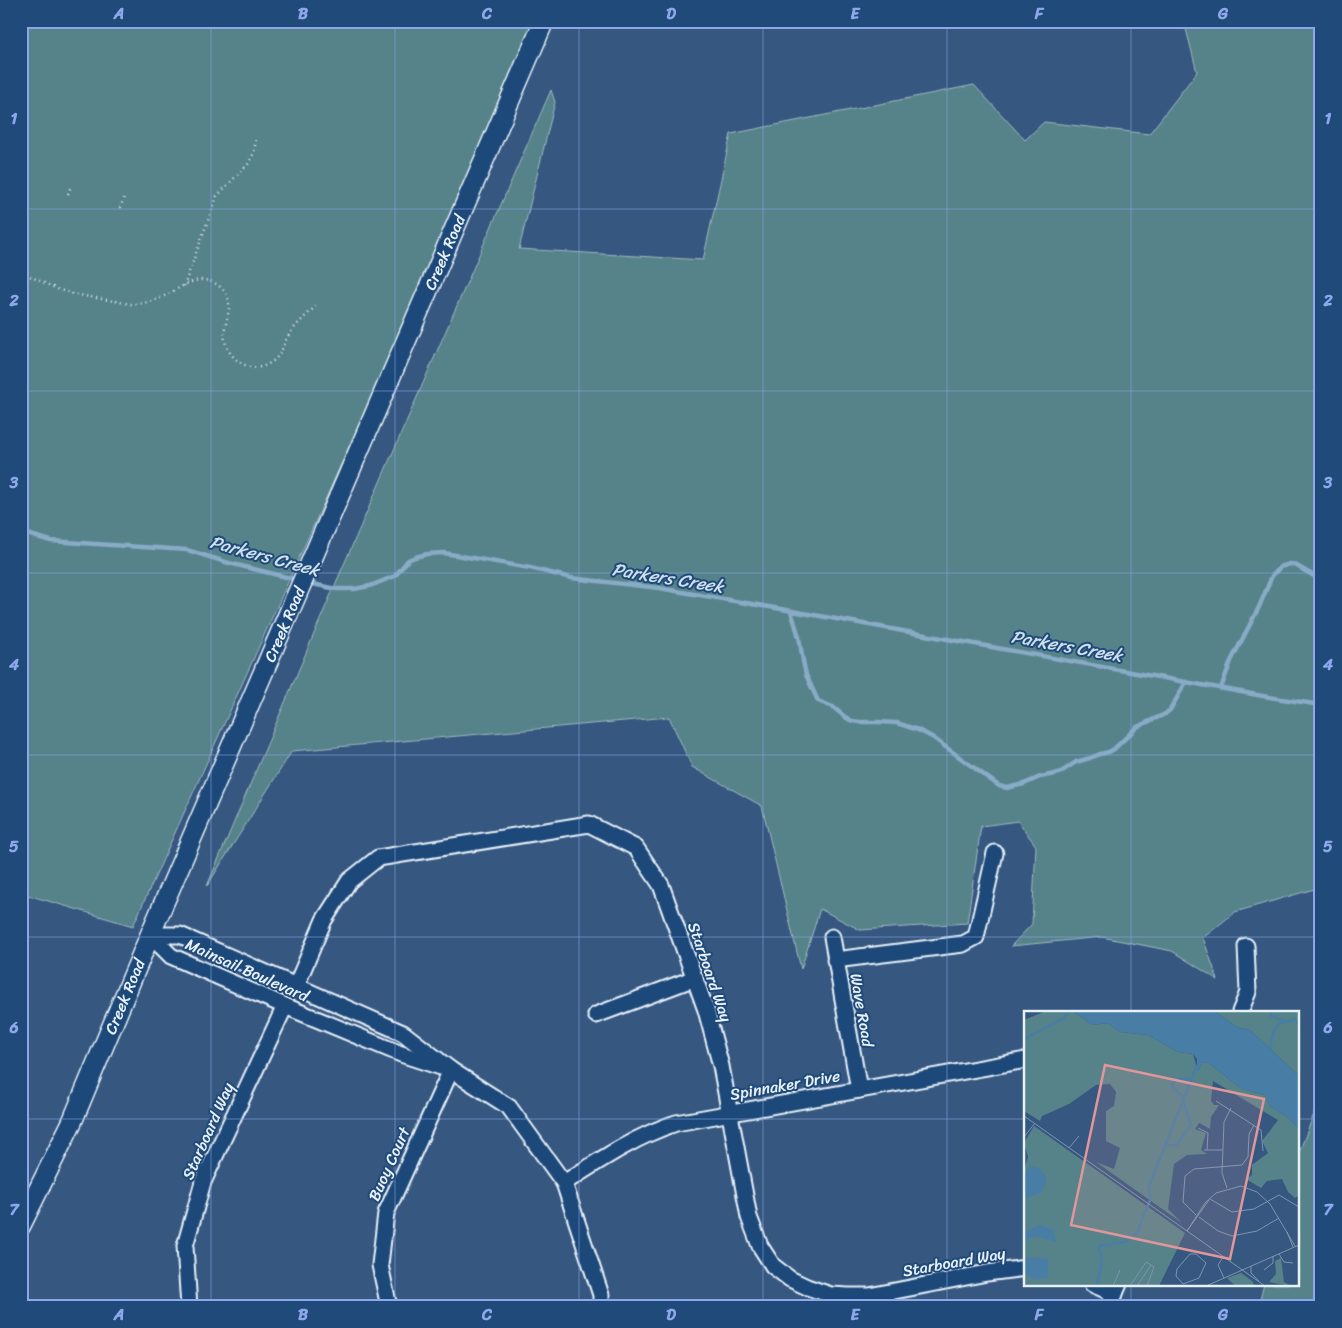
<svg xmlns="http://www.w3.org/2000/svg" width="1342" height="1328" viewBox="0 0 1342 1328" font-family="Sriracha,sans-serif">
	<rect width="100%" height="100%" fill="#365780"/>
	<filter id="ink" filterUnits="userSpaceOnUse"><feTurbulence type="fractalNoise" baseFrequency=".02" numOctaves="2"/><feDisplacementMap in="SourceGraphic" scale="10" xChannelSelector="R" yChannelSelector="G"/><feConvolveMatrix kernelMatrix="1 2 1 2 8 2 1 2 1" color-interpolation-filters="sRGB"/></filter>
	<g filter="url(#ink)">
		<!-- green -->
		<g fill="#56828a" stroke="#9fbac1">
			<polygon points="21,21 541,21 133,926 21,893"/>
			<polygon points="1184,21 1321,21 1321,887 1235,912 1203,938 1218,980 1172,951 1102,937 1011,946 1032,924 1036,846 1018,821 981,826 967,923 860,930 820,909 801,969 762,806 692,767 669,717 292,751 207,886 328,601 551,90 555,102 519,249 703,260 731,134 974,85 1025,140 1044,122 1149,134 1197,72"/>
			<polygon points="1321,1096 1321,1307 1258,1307 1264,1284 1298,1284 1298,1155"/>
		</g>
		<g fill="none" stroke-linecap="round" stroke-linejoin="round">
			<!-- stream -->
			<g stroke="#88abc6" stroke-width="4.5">
				<polyline points="21,530 27,534 51,541 187,550 229,563 298,580"/>
				<polyline points="308,583 336,589 354,589 370,586 395,576 408,560 415,557 427,554 444,553 530,568 571,578 659,588 781,609 1263,696 1321,705"/>
				<polyline points="791,611 799,637 803,661 806,675 818,701 833,707 845,717 852,721 860,722 878,722 897,723 918,730 932,737 999,786 1007,788 1024,784 1040,777 1055,774 1061,772 1076,762 1090,758 1100,754 1109,752 1114,749 1137,727 1165,714 1170,710 1186,682"/>
				<polyline points="1221,688 1231,661 1259,607 1272,576 1280,567 1290,564 1295,565 1321,580"/>
			</g>
			<defs>
				<g id="minor">
					<polyline points="150,935 180,935 403,1033 451,1070 509,1107 564,1183 601,1295 601,1307"/>
					<polyline points="150,935 171,956 285,1006 401,1054 441,1067"/>
					<polyline points="832,937 859,1090"/>
					<polyline points="835,960 963,944 976,937 995,853"/>
					<polyline points="296,986 324,920 349,881 378,858 589,824 636,848 661,885 706,1010 721,1066 749,1217 760,1246 773,1266 790,1279 807,1287 831,1295 848,1296 869,1296 987,1273 1026,1268"/>
					<polyline points="1240,1012 1248,992 1246,946"/>
					<polyline points="596,1015 695,978"/>
					<path d="M564,1183C600,1160 636,1136 676,1123L1026,1060"/>
					<polyline points="1092,1284 1115,1294"/>
					<polyline points="189,1307 185,1246 203,1182 285,1006"/>
					<polyline points="389,1307 380,1265 386,1213 451,1070"/>
					<polyline points="1109,1307 1119,1284"/>
				</g>
				<g id="major">
					<path id="s1" d="M21,1225L72,1122L150,935L544,21"/>
				</g>
			</defs>
			<!-- minor casing -->
			<use href="#minor" stroke="#e8f1f8" stroke-width="19"/>
			<!-- major casing -->
			<use href="#major" stroke="#e8f1f8" stroke-width="22"/>
			<!-- path -->
			<g stroke="#e8f1f8" stroke-width="2.5" stroke-dasharray="1 4" stroke-linecap="butt">
				<polyline points="68,194 71,186"/>
				<polyline points="120,208 124,198"/>
				<path d="M21,272L57,289L73,294L131,304C141,304 151,302 160,298C175,292 192,276 209,281C217,283 225,290 228,298C231,308 227,318 225,328C222,344 231,359 245,365C254,370 265,367 273,361C281,355 283,346 287,338C295,325 307,315 318,304"/>
				<polyline points="184,286 217,196 248,164 254,153 256,138"/>
				<polyline points="1313,1307 1316,1294 1321,1287"/>
			</g>
			<!-- minor -->
			<use href="#minor" stroke="#1f4a7a" stroke-width="15"/>
			<!-- major -->
			<use href="#major" stroke="#1f4a7a" stroke-width="19"/>
		</g>
	</g>
	<!-- grid -->
	<path fill="none" stroke="#8da8ea" stroke-width="1" stroke-opacity="0.55" d="M211,21V1307M395,21V1307M579,21V1307M763,21V1307M947,21V1307M1131,21V1012M21,209H1321M21,391H1321M21,573H1321M21,755H1321M21,937H1321M21,1119H1026M1298,1119H1321M1131,1284V1307"/>
	<g text-anchor="middle" dominant-baseline="central" stroke-width="4" stroke-linejoin="round" paint-order="stroke">
		<!-- street labels -->
		<g font-size="16" fill="#e8f1f8" stroke="#1f4a7a">
			<text stroke="none"><textPath href="#s1" startOffset="1061">Creek Road</textPath></text>
			<text stroke="none"><textPath href="#s1" startOffset="656">Creek Road</textPath></text>
			<text transform="translate(247 970) rotate(24)">Mainsail Boulevard</text>
			<text transform="translate(710 972) rotate(71)">Starboard Way</text>
			<text stroke="none"><textPath href="#s1" startOffset="251">Creek Road</textPath></text>
			<text transform="translate(862 1010) rotate(80)">Wave Road</text>
			<text transform="translate(785 1085) rotate(-10)">Spinnaker Drive</text>
			<text transform="translate(208 1131) rotate(-66)">Starboard Way</text>
			<text transform="translate(389 1164) rotate(-66)">Buoy Court</text>
			<text transform="translate(954 1262) rotate(-10)">Starboard Way</text>
		</g>
		<!-- water labels -->
		<g font-size="18" font-style="italic" fill="#d0e0ec" stroke="#1f4a7a">
			<text transform="translate(265 556) rotate(15)">Parkers Creek</text>
			<text transform="translate(668 578) rotate(9)">Parkers Creek</text>
			<text transform="translate(1067 646) rotate(10)">Parkers Creek</text>
		</g>
	</g>
	<!-- overview -->
	<g transform="translate(1024 1011)">
		<rect width="275" height="275" fill="#365780"/>
		<path d="M22,0H48L69,14L84,12L96,21L124,24L154,41L169,43L174,60L178,52L183,51L218,78L241,84L246,95L265,107L275,118V184L271,187L264,181L258,168L243,170L237,177L222,168L228,164V154L244,142L238,130L254,109L189,70L187,90L190,94H195L187,106L186,118L175,112L171,118L182,122L177,139L183,143L163,144L150,153L144,198L158,212L72,151L90,158L96,137L82,130V100L90,95L92,81L86,73L72,74L45,93L18,105L16,110L0,100V9ZM190,0H275V65L226,19L213,16ZM10,115L161,222L135,275H0V159L4,146L0,132ZM257,247L260,271L267,275L245,271L252,263L251,250ZM217,262L228,270L231,275H211L203,267Z" fill="#56828a"/>
		<path d="M48,0H190L213,16L226,19L275,65V118L265,107L246,95L241,84L218,78L183,51L178,52L173,62V48L169,43L154,41L124,24L96,21L84,12L69,14ZM7,155L15,157L23,167L18,181L0,188V164ZM16,214L30,219L32,231L13,225L0,230V221ZM3,246L24,248V266L10,269L0,261Z" fill="#487da5"/>
		<path fill="none" stroke="#487da5" stroke-width="2.5" d="M246,0L247,5L261,10M0,28L40,7L45,0M246,37L250,19L255,13L271,8L275,15M160,86L147,75L154,68H167M140,135L152,134L167,114L159,90M73,275L78,250L75,235L101,231L113,222L126,189L125,175L173,54"/>
		<path fill="none" stroke="#7d95b0" stroke-width="1" d="M192,90L237,119L239,140M0,105L241,275M174,117L184,122L183,139M0,126L11,112M45,137L55,125M180,139H199M203,177L198,162L200,111L207,97M186,188L208,201L230,198L255,184L275,196M172,204L159,191L161,165L170,158L218,154L224,146L225,123L230,114M175,206L194,220L208,225L233,220L255,207M163,220L181,192L192,182L217,175L233,181L246,193L271,235M163,220L185,189M263,221L269,236M166,243H172L182,252L175,267L159,273L152,265L153,258ZM255,243L260,251L269,252M199,246L194,254L200,267M227,255V262L235,270M240,259L249,252V245M89,275L96,259M106,275L122,251L127,254L113,275M123,275L130,256L127,254M182,275L275,234"/>
		<path fill="#e0979a" fill-opacity="0.15" stroke="#e0979a" stroke-width="2.5" d="M81,54L240,88L206,248L47,214Z"/>
		<rect width="275" height="275" fill="none" stroke="#e8f1f8" stroke-width="2.5"/>
	</g>
	<!-- margin -->
	<rect width="1342" height="1328" fill="none" stroke="#1f4a7a" stroke-width="55"/>
	<rect x="28" y="28" width="1286" height="1272" fill="none" stroke="#8da8ea" stroke-width="2"/>
	<g font-size="16" text-anchor="middle" font-weight="bold" fill="#8da8ea">
		<text x="119" y="19">A</text>
		<text x="303" y="19">B</text>
		<text x="487" y="19">C</text>
		<text x="671" y="19">D</text>
		<text x="855" y="19">E</text>
		<text x="1039" y="19">F</text>
		<text x="1223" y="19">G</text>
		<text x="14" y="124">1</text>
		<text x="1328" y="124">1</text>
		<text x="14" y="306">2</text>
		<text x="1328" y="306">2</text>
		<text x="14" y="488">3</text>
		<text x="1328" y="488">3</text>
		<text x="14" y="670">4</text>
		<text x="1328" y="670">4</text>
		<text x="14" y="852">5</text>
		<text x="1328" y="852">5</text>
		<text x="14" y="1033">6</text>
		<text x="1328" y="1033">6</text>
		<text x="14" y="1215">7</text>
		<text x="1328" y="1215">7</text>
		<text x="119" y="1320">A</text>
		<text x="303" y="1320">B</text>
		<text x="487" y="1320">C</text>
		<text x="671" y="1320">D</text>
		<text x="855" y="1320">E</text>
		<text x="1039" y="1320">F</text>
		<text x="1223" y="1320">G</text>
	</g>
</svg>
